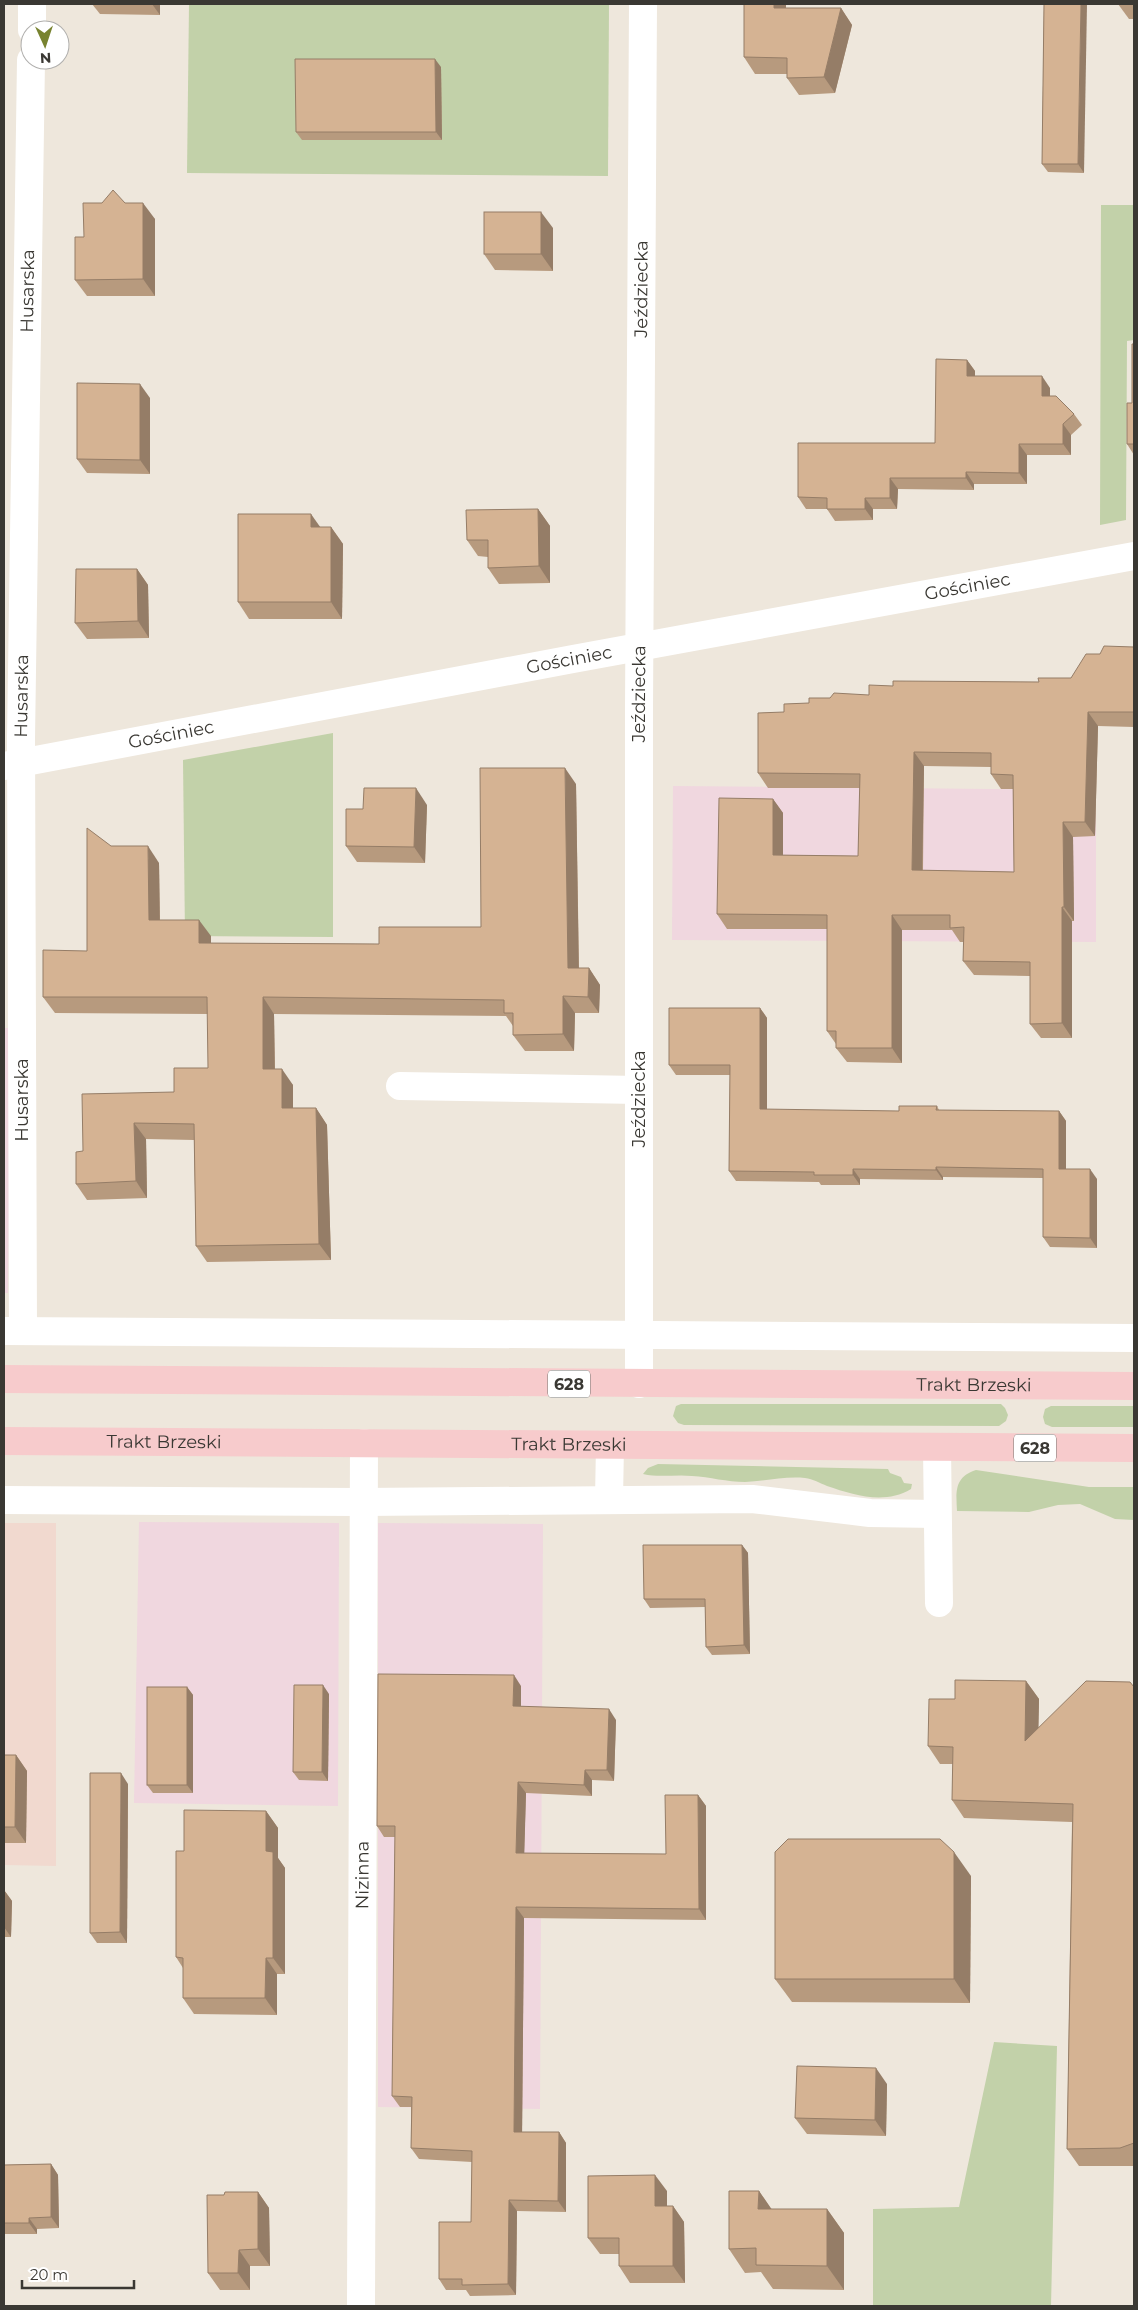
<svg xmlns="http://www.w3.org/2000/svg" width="1138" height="2310" viewBox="0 0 1138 2310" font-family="Montserrat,sans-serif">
	<rect width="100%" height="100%" fill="#eee7dc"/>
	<!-- industrial -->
	<g fill="#f0d7df">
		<polygon points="673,786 1096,790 1096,942 672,940"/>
		<polygon points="4,1028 11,1028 8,1293 4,1293"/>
		<polygon points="139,1522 339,1523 338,1806 134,1803"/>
		<polygon points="378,1523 543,1524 540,2109 378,2107"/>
	</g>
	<!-- education -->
	<polygon fill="#f1d9cf" points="4,1523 56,1523 56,1866 4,1865"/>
	<!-- green -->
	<g fill="#c2d1a9">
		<polygon points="189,4 609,4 608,176 187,173"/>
		<polygon points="1101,205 1134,205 1134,340 1127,341 1126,520 1100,525"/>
		<polygon points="333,733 333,937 185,936 183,760"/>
		<polygon points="681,1404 1001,1404 1005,1408 1008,1415 1006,1421 999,1426 684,1425 678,1423 673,1416 676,1406"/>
		<polygon points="1051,1406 1134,1406 1134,1427 1052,1427 1045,1424 1043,1417 1045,1409"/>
		<path d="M658,1464L888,1469L890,1473L901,1477L904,1483L912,1484L911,1489C884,1505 854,1495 827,1486C820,1483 813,1479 805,1478C785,1476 765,1481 745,1482C727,1482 710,1477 692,1476C676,1474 660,1478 643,1474L648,1468Z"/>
		<path d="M976,1470L1089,1487H1134V1520L1115,1519L1080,1504L1058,1505L1029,1512L957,1511C956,1492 954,1477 976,1470Z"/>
		<polygon points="994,2042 1057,2046 1051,2306 873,2306 873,2209 959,2207"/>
	</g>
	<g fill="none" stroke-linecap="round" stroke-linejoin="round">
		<!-- minor -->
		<g stroke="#fff" stroke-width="28">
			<polyline points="32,30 32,4"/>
			<path id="s1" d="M4,766L573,659L1134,556"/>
			<polyline points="400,1086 639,1090"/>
			<polyline points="5,1331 1134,1338"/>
			<path id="s2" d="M23,1331L21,739L31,60"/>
			<path id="s3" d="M639,1384V709L643,4"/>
			<polyline points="937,1447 939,1603"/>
			<polyline points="609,1499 610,1445"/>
			<polyline points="4,1500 362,1502 752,1499 870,1513 937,1514"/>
			<path id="s4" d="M361,2306L364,1443"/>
		</g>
		<!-- major -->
		<g stroke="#f7cbcc" stroke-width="28">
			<path id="s5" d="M4,1379L1134,1386"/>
			<path id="s6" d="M4,1441L1134,1448"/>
		</g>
	</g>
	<!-- wall -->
	<g fill="#b79a7e" fill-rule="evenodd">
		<polygon points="92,4 160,4 160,15 100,14"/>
		<polygon points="744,4 786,4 786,8 841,8 852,25 835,93 799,95 787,78 787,74 755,74 744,57"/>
		<polygon points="1044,4 1084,173 1048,172 1042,164"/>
		<polygon points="1118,4 1134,4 1134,19 1129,19"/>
		<polygon points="441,67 442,140 302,140 296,132"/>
		<polygon points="125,203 155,219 155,296 87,296 75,280 84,237"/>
		<polygon points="553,228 553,271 495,270 484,254"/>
		<polygon points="1134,344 1134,455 1127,444 1132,403"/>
		<polygon points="967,360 975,371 975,376 1050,388 1050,396 1074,414 1082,425 1071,435 1071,455 1027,455 1027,484 974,484 974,490 898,489 897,509 873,509 873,520 835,521 827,509 806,509 798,497 935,443"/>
		<polygon points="150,398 150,474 87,473 77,459"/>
		<polygon points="538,509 550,526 550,583 499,584 488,568 488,557 478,556 467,540"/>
		<polygon points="320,527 331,527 343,544 342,619 249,619 238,602"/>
		<polygon points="137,569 148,585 149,638 87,639 75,623"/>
		<path d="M1134,647V727L1098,726L1095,836L1073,837L1074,921H1072V1038H1041L1030,1024V976L974,975L963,961L964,942H960L952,930H902V1063L847,1062L836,1048V1044L827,1031V929H727L717,914L773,799L783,813V855L858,856L860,788H768L758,773L784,712L809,703L830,698L869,695L893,686L1039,682L1071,678L1100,654ZM924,766L991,767V774L1001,789H1013L1014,872L923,870Z"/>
		<polygon points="576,784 579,968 589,968 600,985 599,1013 575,1013 574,1051 525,1051 513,1035 513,1026 506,1016 274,1014 275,1069 293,1085 293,1108 316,1108 327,1125 331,1260 207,1262 196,1246 194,1140 146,1139 147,1198 87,1200 76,1184 83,1151 174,1092 208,1068 208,1014 55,1013 43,997 87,951 111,846 159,863 160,920 211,936 211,943 379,944 481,927"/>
		<polygon points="427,805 425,863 357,862 346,846 363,809"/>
		<polygon points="760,1008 767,1018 767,1110 899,1111 937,1106 939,1110 1059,1111 1066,1121 1066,1169 1097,1179 1097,1248 1050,1247 1043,1237 1043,1178 943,1177 943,1180 860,1179 860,1185 821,1185 819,1182 736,1181 729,1171 730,1075 676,1075 669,1065"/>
		<polygon points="742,1545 748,1553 750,1654 712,1655 706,1647 705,1607 650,1608 644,1599"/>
		<polygon points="1026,1681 1039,1699 1038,1728 1134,1687 1134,2166 1079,2166 1067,2149 1072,1822 964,1818 952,1800 953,1764 940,1764 928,1746 955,1699"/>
		<polygon points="521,1686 521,1706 616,1720 614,1781 592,1780 592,1796 526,1793 524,1853 666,1854 698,1795 706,1806 706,1920 524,1918 522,2132 559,2132 566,2143 566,2212 517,2211 516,2295 470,2296 466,2290 446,2290 439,2279 471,2222 472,2162 419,2159 411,2148 411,2107 400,2107 392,2096 395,1837 384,1837 377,1826"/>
		<polygon points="187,1687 193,1695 193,1793 153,1793 147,1785"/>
		<polygon points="329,1694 328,1781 299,1780 293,1772"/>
		<polygon points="4,1755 16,1755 27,1771 26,1843 4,1843"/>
		<polygon points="128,1784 127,1943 97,1943 90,1933"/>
		<polygon points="266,1811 278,1828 278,1858 285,1868 285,1974 277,1974 277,2015 194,2014 183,1998 183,1968 176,1957 184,1851"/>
		<polygon points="971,1876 970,2003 792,2002 775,1979"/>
		<polygon points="4,1890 12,1901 11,1937 4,1937"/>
		<polygon points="887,2084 886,2136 807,2134 795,2118"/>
		<polygon points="51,2164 58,2175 59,2228 37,2229 37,2234 4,2234 4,2165"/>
		<polygon points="667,2191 667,2206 673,2206 684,2222 685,2283 630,2283 619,2266 619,2254 600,2254 588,2238"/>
		<polygon points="759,2191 771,2209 827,2209 844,2233 844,2290 773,2289 761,2272 745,2273 729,2249"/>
		<polygon points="258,2192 269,2208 270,2266 250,2266 250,2290 220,2290 208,2273 224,2195"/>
	</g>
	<!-- shaded-wall -->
	<g fill="#957d67">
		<polygon points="152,4 160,4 160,15"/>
		<polygon points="774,4 786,4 786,25 774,8"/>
		<polygon points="1081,4 1087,4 1084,173 1078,164"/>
		<polygon points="841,8 852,25 835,93 824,77"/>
		<polygon points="435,59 441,67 442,140 436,132"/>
		<polygon points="143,203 155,219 155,296 143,279"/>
		<polygon points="541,212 553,228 553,271 541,254"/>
		<polygon points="967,360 975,371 975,387 967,376"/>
		<polygon points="1042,376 1050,388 1050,407 1042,396"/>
		<polygon points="140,384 150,398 150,474 140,460"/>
		<polygon points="1063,424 1071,435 1071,455 1063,444"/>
		<polygon points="1019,444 1027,455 1027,484 1019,473"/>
		<polygon points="966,472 974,484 974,490 966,478"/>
		<polygon points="890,478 898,489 897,509 890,498"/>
		<polygon points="865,498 873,509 873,520 865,509"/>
		<polygon points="538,509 550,526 550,583 539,566"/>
		<polygon points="311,514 323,531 311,527"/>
		<polygon points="331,527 343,544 342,619 331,602"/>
		<polygon points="137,569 148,585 149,638 138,621"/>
		<polygon points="1088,712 1098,726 1095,836 1085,822"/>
		<polygon points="914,752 924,766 922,885 912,870"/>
		<polygon points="565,768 576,784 579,984 568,968"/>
		<polygon points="416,788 427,805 425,863 414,847"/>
		<polygon points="773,799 783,813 783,870 773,855"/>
		<polygon points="1063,822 1073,837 1074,921 1064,907"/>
		<polygon points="148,846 159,863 160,936 149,920"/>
		<polygon points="1062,907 1072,921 1072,1038 1062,1023"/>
		<polygon points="892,915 902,930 902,1063 892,1048"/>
		<polygon points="199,920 211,936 211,960 199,943"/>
		<polygon points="589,968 600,985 599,1013 588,997"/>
		<polygon points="563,996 575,1013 574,1051 563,1034"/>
		<polygon points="263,997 274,1014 275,1085 263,1069"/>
		<polygon points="760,1008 767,1018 767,1119 760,1109"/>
		<polygon points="282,1069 293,1085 293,1124 282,1108"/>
		<polygon points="316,1108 327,1125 331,1260 319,1244"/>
		<polygon points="1059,1111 1066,1121 1066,1179 1059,1169"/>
		<polygon points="134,1123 146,1139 147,1198 136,1181"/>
		<polygon points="936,1167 943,1177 943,1180 936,1170"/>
		<polygon points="853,1169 860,1179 860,1185 853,1175"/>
		<polygon points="1090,1169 1097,1179 1097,1248 1090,1238"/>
		<polygon points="742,1545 748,1553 750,1654 744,1645"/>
		<polygon points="514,1675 521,1686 521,1716 513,1706"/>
		<polygon points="1026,1681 1039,1699 1038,1759 1025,1741"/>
		<polygon points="323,1685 329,1694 328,1781 322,1772"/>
		<polygon points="187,1687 193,1695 193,1793 187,1785"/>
		<polygon points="609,1709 616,1720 614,1781 607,1770"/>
		<polygon points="16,1755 27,1771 26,1843 15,1827"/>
		<polygon points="585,1770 592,1780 592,1796 584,1785"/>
		<polygon points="121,1773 128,1784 127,1943 120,1932"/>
		<polygon points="518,1782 526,1793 524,1864 516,1853"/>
		<polygon points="698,1795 706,1806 706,1920 699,1909"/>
		<polygon points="266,1811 278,1828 278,1858 285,1868 285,1974 273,1958 266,1851"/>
		<polygon points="954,1852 971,1876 970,2003 954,1979"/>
		<polygon points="4,1890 12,1901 11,1937 4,1927"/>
		<polygon points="516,1907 524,1918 522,2143 514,2132"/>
		<polygon points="266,1958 277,1974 277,2015 265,1998"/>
		<polygon points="876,2068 887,2084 886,2136 875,2120"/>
		<polygon points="559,2132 566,2143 566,2212 558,2201"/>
		<polygon points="51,2164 58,2175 59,2228 51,2217"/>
		<polygon points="655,2175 667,2191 667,2223 655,2206"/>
		<polygon points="759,2191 775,2214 758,2209"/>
		<polygon points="258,2192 269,2208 270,2266 258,2249"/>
		<polygon points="509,2200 517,2211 516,2295 508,2284"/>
		<polygon points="673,2206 684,2222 685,2283 673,2266"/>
		<polygon points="827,2209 844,2233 844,2290 827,2266"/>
		<polygon points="29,2218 37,2229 37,2234 29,2223"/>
		<polygon points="239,2250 250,2266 250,2290 238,2273"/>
	</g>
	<!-- building -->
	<g fill="#d5b393" stroke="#957d67" fill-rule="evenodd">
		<polygon points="744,4 774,4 774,8 841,8 824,77 787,78 787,58 744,57"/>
		<polygon points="1044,4 1081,4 1078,164 1042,164"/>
		<polygon points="295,59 435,59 436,132 296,132"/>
		<polygon points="113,190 125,203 143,203 143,279 75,280 75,237 84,237 83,203 102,203"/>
		<rect x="484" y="212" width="57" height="42"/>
		<polygon points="1132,344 1134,344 1134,444 1127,444 1127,403 1132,403"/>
		<polygon points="936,359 967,360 967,376 1042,376 1042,396 1056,396 1074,414 1063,424 1063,444 1019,444 1019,473 966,472 966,478 890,478 890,498 865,498 865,509 827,509 827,498 798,497 798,443 935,443"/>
		<polygon points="77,383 140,384 140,460 77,459"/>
		<polygon points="538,509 539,566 488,568 488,540 467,540 466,510"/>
		<polygon points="238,514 311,514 311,527 331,527 331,602 238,602"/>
		<polygon points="76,569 137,569 138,621 75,623"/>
		<path d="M1104,646L1134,647V712H1088L1085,822H1063L1064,907H1062V1023L1030,1024V962L963,961L964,927L950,928V915H892V1048H836V1031H827V915L717,914L719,798L773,799V855L858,856L860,774L758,773V713L784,712V704L809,703V698H830L834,693L869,695V685L893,686V681L1039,682L1038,678H1071L1086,654H1100ZM914,752L991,753V774L1013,775L1014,872L912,870Z"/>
		<polygon points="480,768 565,768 568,968 589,968 588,997 563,996 563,1034 513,1035 513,1013 504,1013 504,1000 263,997 263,1069 282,1069 282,1108 316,1108 319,1244 196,1246 194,1124 134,1123 136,1181 76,1184 76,1152 83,1151 82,1094 174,1092 174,1068 208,1068 207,997 43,997 43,950 87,951 87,828 111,846 148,846 149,920 199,920 199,943 379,944 379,927 481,927"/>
		<polygon points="364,788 416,788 414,847 346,846 346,809 363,809"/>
		<polygon points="669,1008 760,1008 760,1109 899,1111 899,1106 937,1106 936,1110 1059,1111 1059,1169 1090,1169 1090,1238 1043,1237 1043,1169 936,1167 936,1170 853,1169 853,1175 814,1175 814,1172 729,1171 730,1065 669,1065"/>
		<polygon points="643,1545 742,1545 744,1645 706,1647 705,1599 644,1599"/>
		<polygon points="378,1674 514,1675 513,1706 609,1709 607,1770 585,1770 584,1785 518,1782 516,1853 666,1854 665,1795 698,1795 699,1909 516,1907 514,2132 559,2132 558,2201 509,2200 508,2284 462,2285 462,2279 439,2279 439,2222 471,2222 472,2151 411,2148 412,2097 392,2096 395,1826 377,1826"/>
		<polygon points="955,1680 1026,1681 1025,1741 1086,1681 1130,1682 1134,1687 1134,2143 1120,2148 1067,2149 1073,1804 952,1800 953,1747 928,1746 929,1699 955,1699"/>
		<polygon points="294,1685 323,1685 322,1772 293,1772"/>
		<rect x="147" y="1687" width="40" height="98"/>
		<polygon points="4,1755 16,1755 15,1827 4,1827"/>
		<polygon points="90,1773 121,1773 120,1932 90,1933"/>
		<polygon points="184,1810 266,1811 266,1851 273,1852 273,1958 266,1958 265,1998 183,1998 183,1958 176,1957 176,1851 184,1851"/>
		<polygon points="788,1839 940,1839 954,1852 954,1979 775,1979 775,1852"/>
		<polygon points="797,2066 876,2068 875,2120 795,2118"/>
		<polygon points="51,2164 51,2217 29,2218 29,2223 4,2223 4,2165"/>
		<polygon points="655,2175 655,2206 673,2206 673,2266 619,2266 619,2238 588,2238 588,2176"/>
		<polygon points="729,2191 759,2191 758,2209 827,2209 827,2266 756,2265 756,2248 729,2249"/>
		<polygon points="225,2192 258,2192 258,2249 239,2250 238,2273 208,2273 207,2195 224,2195"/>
	</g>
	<g text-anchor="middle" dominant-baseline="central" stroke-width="5" stroke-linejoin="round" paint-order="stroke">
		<!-- shield labels -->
		<g fill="#fff" stroke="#757470" stroke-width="1">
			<rect x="548" y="1370.5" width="42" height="27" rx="4"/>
			<rect x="1014" y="1434.5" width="42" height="27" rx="4"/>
		</g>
		<g font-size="16" font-weight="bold" fill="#3a3833">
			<text x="569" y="1384">628</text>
			<text x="1035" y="1448">628</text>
		</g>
		<!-- street labels -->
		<g font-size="18" fill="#3a3833" stroke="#fff">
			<text stroke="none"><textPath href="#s3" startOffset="1095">Jeździecka</textPath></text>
			<text stroke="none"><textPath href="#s2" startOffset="1040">Husarska</textPath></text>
			<text stroke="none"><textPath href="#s1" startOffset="980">Gościniec</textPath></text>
			<text stroke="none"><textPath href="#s1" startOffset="575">Gościniec</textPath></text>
			<text stroke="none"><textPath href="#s3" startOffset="690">Jeździecka</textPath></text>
			<text stroke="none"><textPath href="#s2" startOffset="635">Husarska</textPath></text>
			<text stroke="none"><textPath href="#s1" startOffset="170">Gościniec</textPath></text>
			<text transform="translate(639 1099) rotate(-90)">Jeździecka</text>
			<text transform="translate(22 1100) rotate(-90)">Husarska</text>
			<text stroke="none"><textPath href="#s5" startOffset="970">Trakt Brzeski</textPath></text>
			<text stroke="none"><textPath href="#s6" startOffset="160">Trakt Brzeski</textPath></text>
			<text stroke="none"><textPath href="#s6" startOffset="565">Trakt Brzeski</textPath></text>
			<text stroke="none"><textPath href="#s4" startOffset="431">Nizinna</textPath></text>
		</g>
	</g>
	<!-- border -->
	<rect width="1138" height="2310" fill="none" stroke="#3a3833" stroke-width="10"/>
	<!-- north arrow -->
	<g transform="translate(45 45) rotate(177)"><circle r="24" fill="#ffffff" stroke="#b0afad"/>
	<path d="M0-4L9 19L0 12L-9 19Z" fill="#788330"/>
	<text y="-8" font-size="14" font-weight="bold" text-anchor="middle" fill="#3a3833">N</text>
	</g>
	<!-- scale -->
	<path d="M22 2280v8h112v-8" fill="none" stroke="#3a3833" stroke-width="2.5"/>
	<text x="30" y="2280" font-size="15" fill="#3a3833" stroke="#ffffff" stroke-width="4" paint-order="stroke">20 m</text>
</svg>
